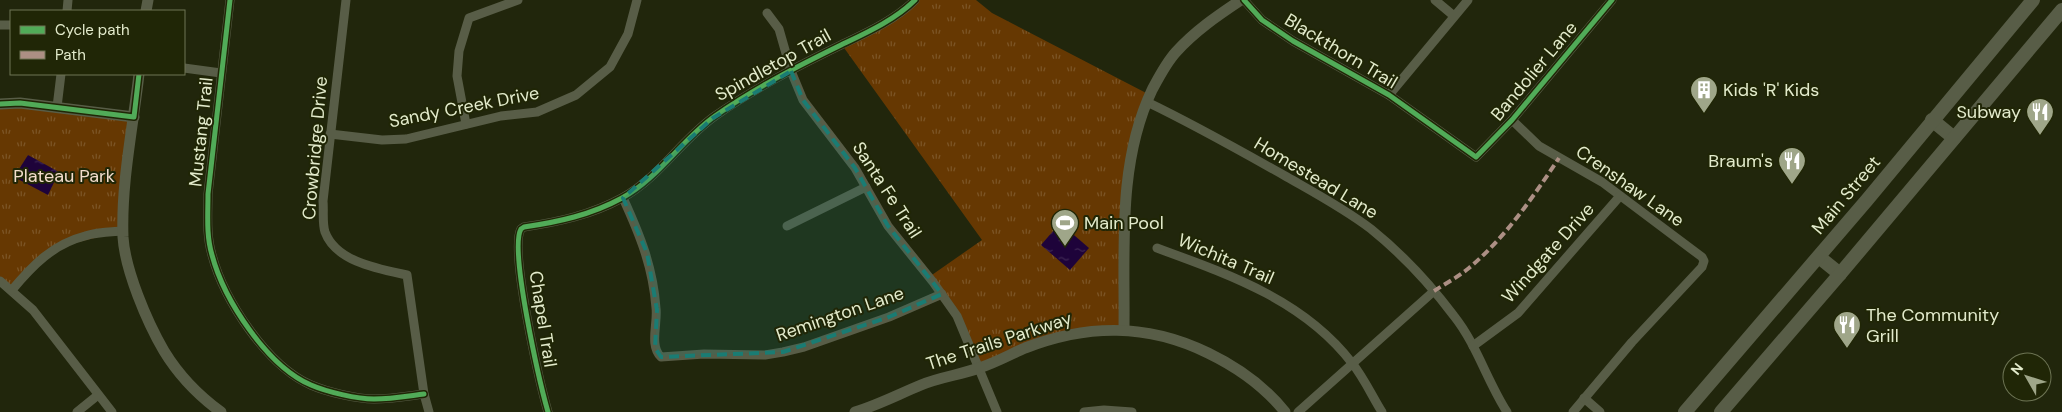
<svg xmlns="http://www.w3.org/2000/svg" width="2062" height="412" viewBox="0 0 2062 412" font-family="'DM Sans',sans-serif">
	<defs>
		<pattern id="park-tufts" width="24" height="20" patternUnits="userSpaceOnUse" patternTransform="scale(1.25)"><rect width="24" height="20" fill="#663802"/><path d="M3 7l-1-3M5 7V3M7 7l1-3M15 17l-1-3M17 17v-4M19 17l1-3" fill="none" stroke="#7c5526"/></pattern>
		<pattern id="water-ripples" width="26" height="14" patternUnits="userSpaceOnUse" patternTransform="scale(1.25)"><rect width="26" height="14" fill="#1e033a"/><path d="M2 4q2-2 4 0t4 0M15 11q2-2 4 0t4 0" fill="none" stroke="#3f2855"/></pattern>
	</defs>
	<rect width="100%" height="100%" fill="#21260c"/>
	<!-- park -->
	<g fill="url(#park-tufts)">
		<polygon points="915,0 976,0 992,13 1150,95 1130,157 1124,329 1078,333 980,368 957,316 929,277 982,240 842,45"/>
		<polygon points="0,104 134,117 123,231 58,247 12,290 0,282"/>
	</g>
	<!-- water -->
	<g fill="url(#water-ripples)">
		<polygon points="28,155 59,172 48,195 14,177"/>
		<polygon points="1060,223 1089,248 1070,270 1041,245"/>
	</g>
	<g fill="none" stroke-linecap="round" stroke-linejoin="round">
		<!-- minor -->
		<g stroke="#585d47" stroke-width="9">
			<path d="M230,0L208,194C208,214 206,235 212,255C224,300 267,366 311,385C327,392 357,399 374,399C391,399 408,396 424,394"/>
			<path d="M346,0L323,201C324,210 322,223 325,232C336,262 379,269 407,275L424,394L429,412"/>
			<polyline points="1244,0 1262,20 1293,41 1389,95 1476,157 1512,120 1612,0"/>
			<polyline points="1435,0 1454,16"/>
			<polyline points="67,11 68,0"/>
			<polyline points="767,13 779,29 791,71 803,100 855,168 888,226 933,282 957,316 997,412"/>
			<polyline points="0,25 11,25"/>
			<polyline points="184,68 221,73"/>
			<polyline points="1389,95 1468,0"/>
			<path d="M1147,102C1195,125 1241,151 1287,177C1315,193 1345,209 1371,229C1402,254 1430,284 1454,316C1477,345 1487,381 1507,412"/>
			<polyline points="57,107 61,74"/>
			<polyline points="1512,120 1539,146 1602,182 1702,257 1704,261 1702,267 1632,342 1573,412"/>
			<polyline points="466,124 457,76 459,51 469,18 518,0"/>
			<polyline points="330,134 382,140 406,139 501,116 537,112 576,95 610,67 628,34 637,0"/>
			<path d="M623,198C640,235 653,267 656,308C658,323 649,346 661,357L704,354L765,355L783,352L804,347L889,317L942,294"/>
			<polyline points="787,226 866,187"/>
			<path d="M1157,248C1228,274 1304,300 1352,363C1364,378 1372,396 1382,412"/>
			<polyline points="0,281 33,310 112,412"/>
			<path d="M12,290C32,266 53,244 85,236C97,232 111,232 123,231"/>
			<polyline points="1473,346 1518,313 1620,196"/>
			<polyline points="1584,398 1600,412"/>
			<polyline points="77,412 98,395"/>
			<path d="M548,412C540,384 509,249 521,229L524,227C558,222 591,215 622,198C659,178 681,140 715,116C755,88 798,66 841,45C866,33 895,20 915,0"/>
			<polyline points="1084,412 1104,410 1132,412"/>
			<polyline points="1298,412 1434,291"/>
		</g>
		<!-- tertiary -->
		<g stroke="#585d47" stroke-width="11">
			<polyline points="146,11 148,0"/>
			<path d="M139,74C133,127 121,183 123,237C125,270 147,322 164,351C178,374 199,396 221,412"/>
			<polyline points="0,104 20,103 134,117"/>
			<path d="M1124,329C1125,249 1117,164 1152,90C1159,77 1166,63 1176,52C1195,31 1217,16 1241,0"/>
			<path d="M855,412C878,405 899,394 921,385C940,377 960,375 979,368C995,363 1009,355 1025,348C1087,324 1147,323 1208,353C1237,367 1265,387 1285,412"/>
		</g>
		<!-- secondary -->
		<g stroke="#585d47" stroke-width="14">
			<polyline points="1932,120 1954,138"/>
			<polyline points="1819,257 1840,274"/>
			<polyline points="1685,412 1867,200 2033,0"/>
			<polyline points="1721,412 1840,274 2062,10"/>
		</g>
		<!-- quiet -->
		<path stroke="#ac8f84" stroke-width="4" stroke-dasharray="8 4" stroke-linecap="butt" d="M1434,291C1445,284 1458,277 1469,268C1506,237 1533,197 1559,158"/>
		<defs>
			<g id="cycleway">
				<path d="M230,0L208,194C208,214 206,235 212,255C224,300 267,366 311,385C327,392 357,399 374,399C391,399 408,396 424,394"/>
				<polyline points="1244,0 1262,20 1293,41 1389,95 1476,157 1512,120 1612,0"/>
				<polyline points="0,104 20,103 134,117 139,74"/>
				<path d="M548,412C540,384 509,249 521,229L524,227C558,222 591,215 622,198C659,178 681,140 715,116C755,88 798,66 841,45C866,33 895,20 915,0"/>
			</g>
		</defs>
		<!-- cycleway casing -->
		<use href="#cycleway" stroke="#202606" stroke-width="8"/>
		<!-- cycleway -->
		<use href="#cycleway" stroke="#51ab58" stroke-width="5"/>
	</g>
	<!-- marked area -->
	<path fill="#1a7c73" fill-opacity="0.2" stroke="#1a7c73" stroke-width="4" stroke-dasharray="10 6" stroke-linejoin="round" d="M791,71L803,100L855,168L888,226L942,294L889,317L783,352L661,357L655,348L657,310L647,253L623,198L713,118Z"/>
	<!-- icons -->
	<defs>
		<symbol id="building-pin" viewBox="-11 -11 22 30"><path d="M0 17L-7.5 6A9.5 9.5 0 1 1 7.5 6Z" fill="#9fa689" stroke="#202606"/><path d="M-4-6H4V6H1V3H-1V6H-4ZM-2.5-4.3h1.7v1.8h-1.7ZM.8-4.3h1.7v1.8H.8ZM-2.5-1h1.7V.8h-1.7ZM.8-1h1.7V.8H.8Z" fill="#fff"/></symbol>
		<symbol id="restaurant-pin" viewBox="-11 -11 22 30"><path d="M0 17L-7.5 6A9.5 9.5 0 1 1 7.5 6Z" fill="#9fa689" stroke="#202606"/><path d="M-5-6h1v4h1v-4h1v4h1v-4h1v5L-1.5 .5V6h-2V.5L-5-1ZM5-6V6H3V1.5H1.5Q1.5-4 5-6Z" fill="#fff"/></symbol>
		<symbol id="stadium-pin" viewBox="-11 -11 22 30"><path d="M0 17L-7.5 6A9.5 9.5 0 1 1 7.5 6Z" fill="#9fa689" stroke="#202606"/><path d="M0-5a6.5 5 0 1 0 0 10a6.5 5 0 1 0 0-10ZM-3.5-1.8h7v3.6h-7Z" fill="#fff"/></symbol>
	</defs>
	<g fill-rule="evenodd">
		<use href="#building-pin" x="1688" y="74" width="32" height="43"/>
		<use href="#restaurant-pin" x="2024" y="96" width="32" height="43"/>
		<use href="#restaurant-pin" x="1776" y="145" width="32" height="43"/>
		<use href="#stadium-pin" x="1049" y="207" width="32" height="43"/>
		<use href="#restaurant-pin" x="1831" y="309" width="32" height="43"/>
	</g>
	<g text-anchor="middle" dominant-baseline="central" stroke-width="4" stroke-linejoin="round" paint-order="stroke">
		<!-- street labels -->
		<g font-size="18" fill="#e3ebcc" stroke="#202606">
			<text transform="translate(1341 51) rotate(31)">Blackthorn Trail</text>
			<text transform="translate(773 65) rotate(-29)">Spindletop Trail</text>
			<text transform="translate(1534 71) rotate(-50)">Bandolier Lane</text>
			<text transform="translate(464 107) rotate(-11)">Sandy Creek Drive</text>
			<text transform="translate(201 132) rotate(-84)">Mustang Trail</text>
			<text transform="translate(315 148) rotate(-85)">Crowbridge Drive</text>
			<text transform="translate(1316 178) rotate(31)">Homestead Lane</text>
			<text transform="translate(1630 186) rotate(35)">Crenshaw Lane</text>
			<text transform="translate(887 190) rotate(57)">Santa Fe Trail</text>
			<text transform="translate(1846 195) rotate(-50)">Main Street</text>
			<text transform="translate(1548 253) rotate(-48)">Windgate Drive</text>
			<text transform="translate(1226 259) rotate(23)">Wichita Trail</text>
			<text transform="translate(840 314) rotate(-19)">Remington Lane</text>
			<text transform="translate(543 319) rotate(81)">Chapel Trail</text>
			<text transform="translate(999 341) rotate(-18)">The Trails Parkway</text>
		</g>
		<!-- poi labels -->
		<g font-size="18" fill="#e3ebcc" stroke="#202606" text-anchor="start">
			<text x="1723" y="90">Kids 'R' Kids</text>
			<text x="2021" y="112" text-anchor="end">Subway</text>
			<text x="1773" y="161" text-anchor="end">Braum's</text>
			<text x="1084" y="223">Main Pool</text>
			<text x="1866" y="315">The Community<tspan x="1866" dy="21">Grill</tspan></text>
		</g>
		<!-- park labels -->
		<g font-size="18" fill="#f3ddcc" stroke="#202606">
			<text x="64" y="176">Plateau Park</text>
		</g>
	</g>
	<!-- legend -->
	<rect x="10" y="10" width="175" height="65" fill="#202606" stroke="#6e7555"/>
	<rect x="20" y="26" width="25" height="8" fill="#51ab58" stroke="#6e7555"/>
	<text x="55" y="35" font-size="15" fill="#e3ebcc">Cycle path</text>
	<rect x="20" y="51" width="25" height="8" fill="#ac8f84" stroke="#6e7555"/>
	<text x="55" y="60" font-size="15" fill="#e3ebcc">Path</text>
	<!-- north arrow -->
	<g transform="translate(2027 377) rotate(309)"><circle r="24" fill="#202606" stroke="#6e7555"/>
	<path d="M0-4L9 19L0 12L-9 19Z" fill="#9fa689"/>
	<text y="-8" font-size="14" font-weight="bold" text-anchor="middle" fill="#e3ebcc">N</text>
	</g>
</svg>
